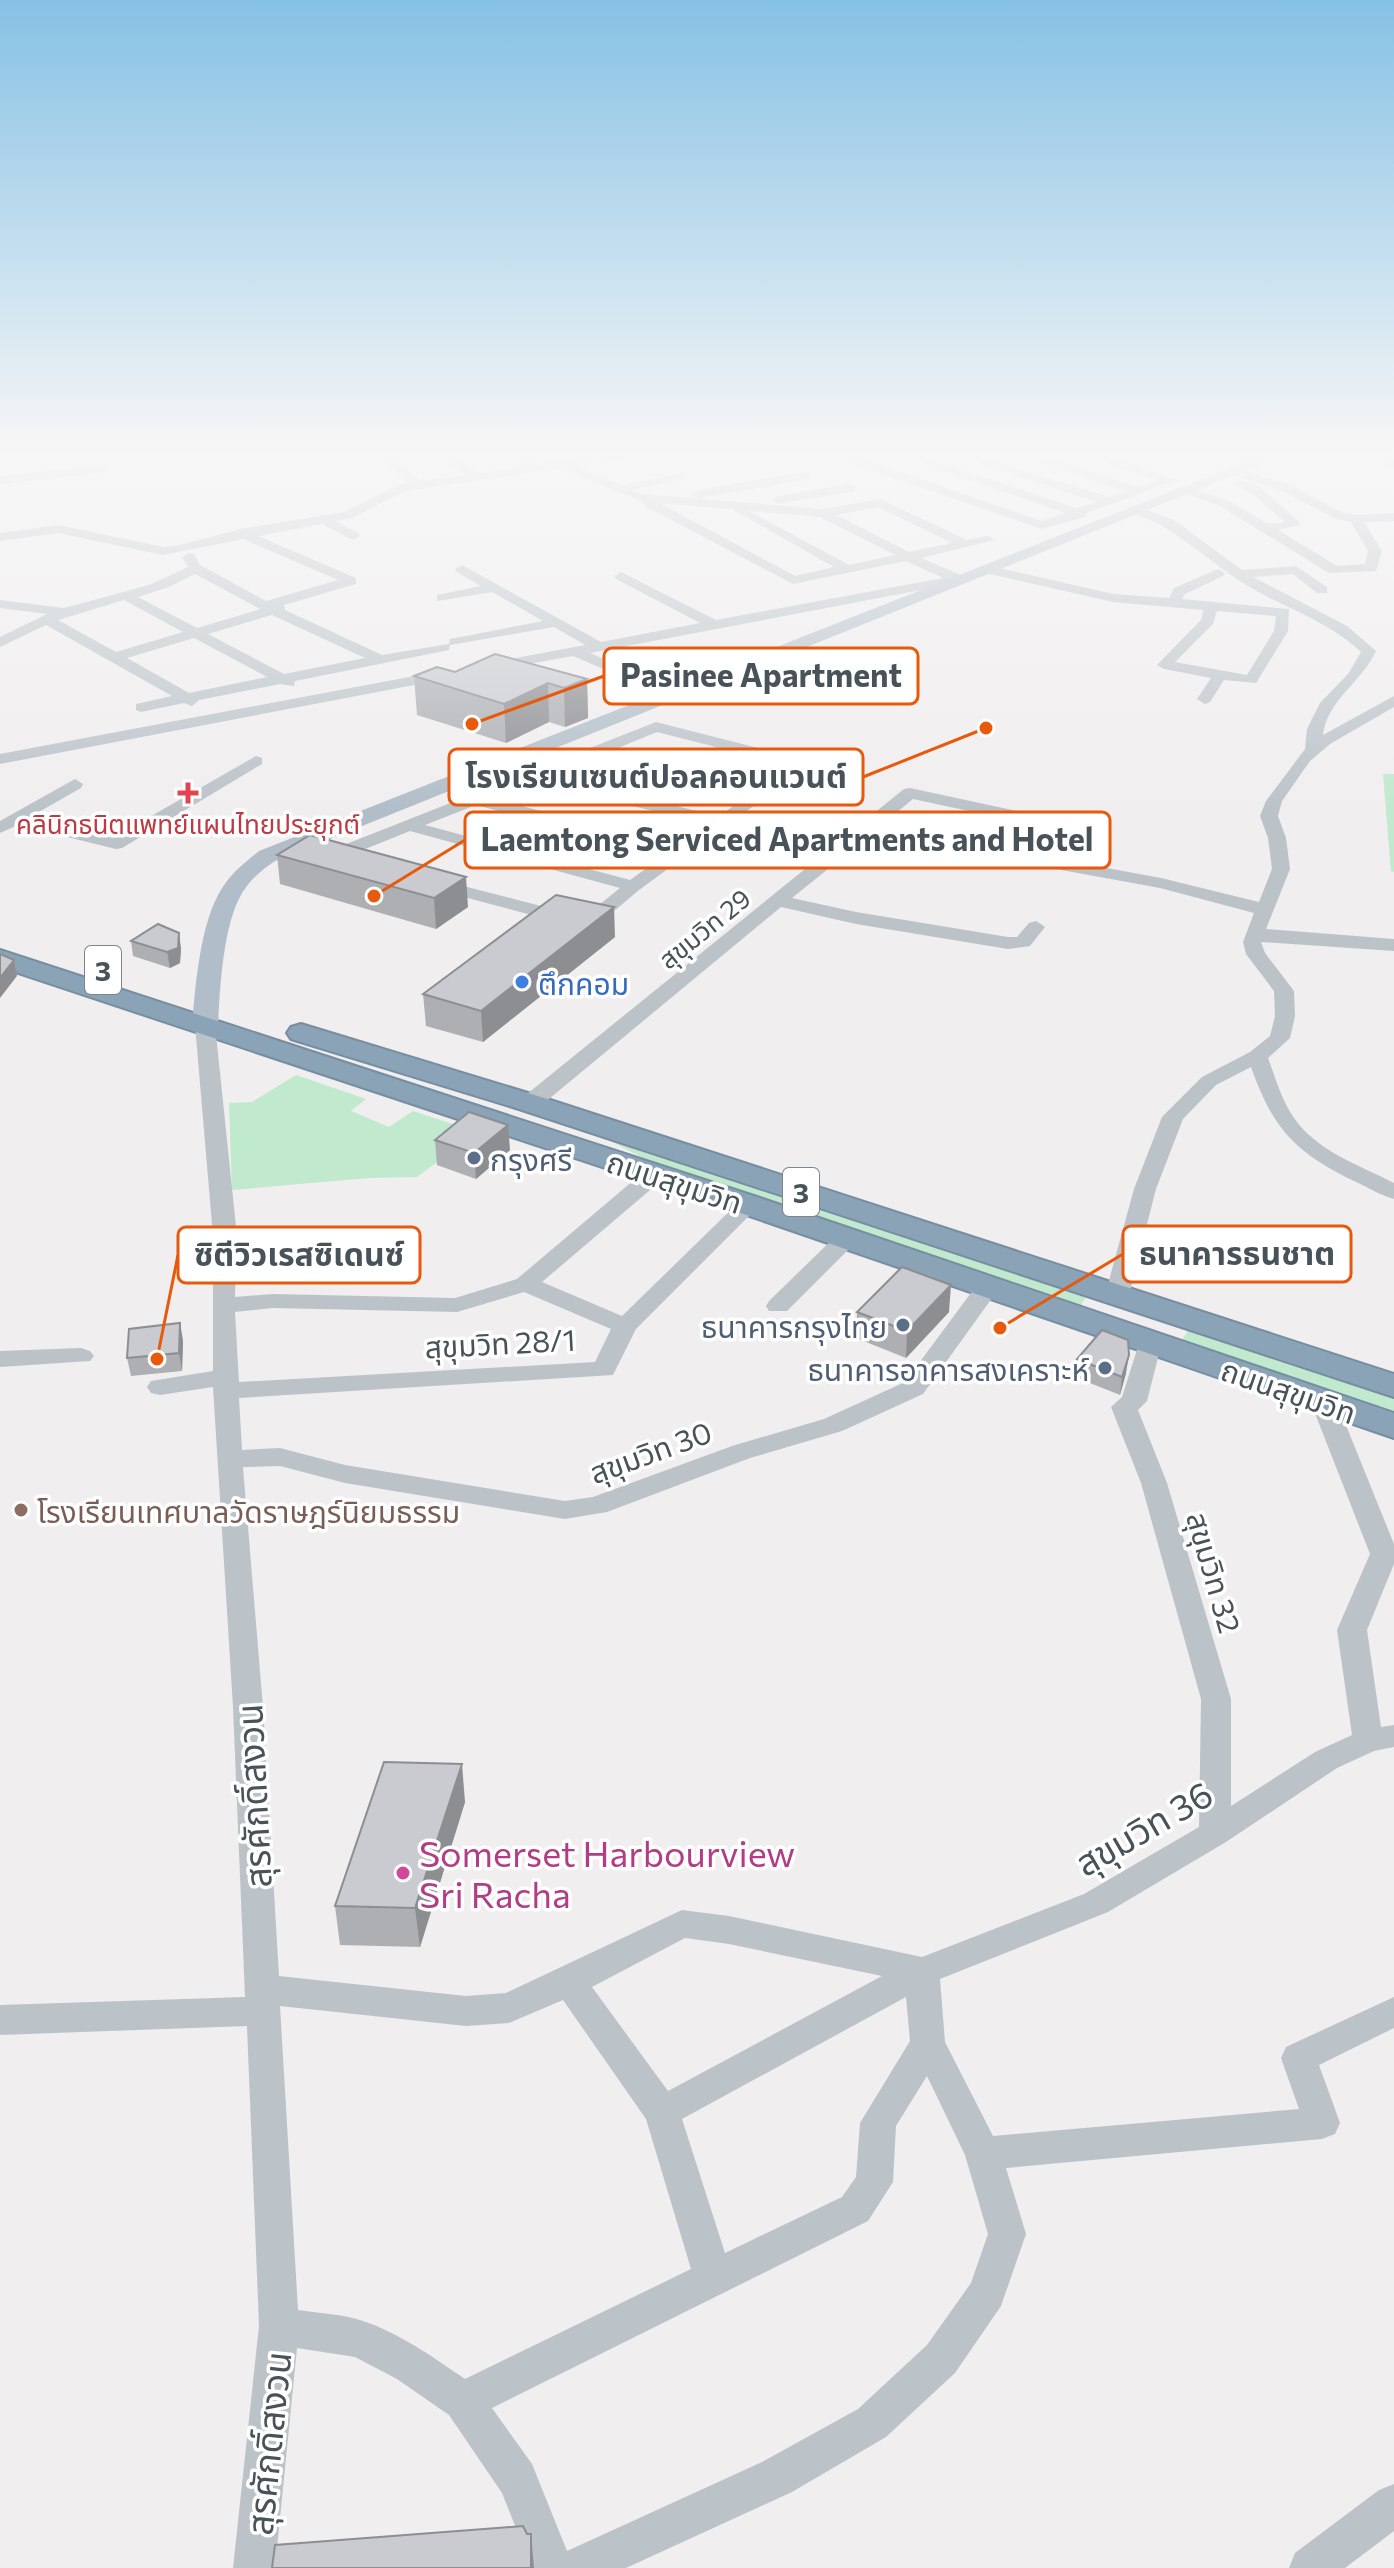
<svg xmlns="http://www.w3.org/2000/svg" width="1394" height="2568" viewBox="0 0 1394 2568" font-family="Commissioner,'Noto Sans Thai',sans-serif">
	<rect width="100%" height="100%" fill="#f0eeee"/>
	<!-- green -->
	<g fill="#c1e9ce">
		<polygon points="1383,774 1394,774 1394,872 1391,871"/>
		<polygon points="296,1075 366,1099 351,1111 389,1127 413,1111 477,1132 417,1177 369,1178 232,1190 229,1103 252,1102"/>
		<polygon points="609,1140 653,1150 1087,1295 1080,1307 647,1160"/>
		<polygon points="1189,1329 1394,1398 1394,1411 1182,1340"/>
	</g>
	<g fill="none" stroke-linecap="round" stroke-linejoin="round">
		<defs>
			<g id="highway">
				<polygon points="0,950 760,1198 1394,1413 1394,1438 738,1212 0,967"/>
				<polygon points="301,1024 541,1097 1394,1374 1394,1397 519,1109 291,1039 287,1033 291,1027"/>
			</g>
		</defs>
		<!-- highway casing -->
		<use href="#highway" stroke="#778ea2" stroke-width="4"/>
		<!-- minor -->
		<g fill="#bbc3c9" fill-rule="evenodd">
			<path d="M373,452H386L421,481L467,475L445,460V454L449,453L480,473L524,466L504,452H518L537,464L622,452H652L646,456L576,466L621,485L681,474L687,478L632,490L642,494L823,509L880,499L967,540L988,536L995,540L921,558L963,576V582L590,653L676,690V696L671,698L573,656L490,671L483,667L490,663L585,645L554,627L450,645L449,650L444,651L295,681L294,686L280,684L199,700L192,706L184,703L141,712L136,710V704L172,696L46,625L0,647V637L47,614L0,608V600L64,608L149,585L188,567L182,557L189,553L194,554L200,565L266,601L338,580L243,539L163,555L58,533L0,541V533L58,525L163,547L176,546L241,529L344,512L398,485L409,483ZM561,468L643,502L645,506L793,584L906,561L943,578L716,620L621,572L614,576L616,579L700,623L601,642L462,565L455,569L457,572L481,586L437,595V601L492,592L543,621L455,638L450,639L449,644L382,655L285,610L284,605L356,584V578L258,536L322,524L353,540L360,536L358,533L336,521L352,518L405,491ZM659,503L732,509L834,567L795,576ZM878,507L952,543L909,552L836,515ZM749,511L820,517L895,555L849,565ZM195,574L260,609H261L197,628L138,597L169,587ZM124,600L183,632L116,652L58,620ZM272,615L365,658L284,674L208,634ZM194,638L267,677L189,693L127,658Z"/>
			<polygon points="729,452 842,452 1042,521 1065,513 921,463 931,460 1077,508 1097,502 946,452 964,452 1109,497 1127,491 1007,452 1025,452 1139,487 1158,480 1075,452 1093,452 1176,480 1087,513 1085,517 1042,529 827,455 791,458 735,456"/>
			<polygon points="1208,452 1228,452 1262,463 1256,467"/>
			<polygon points="1342,452 1363,452 1394,459 1394,467"/>
			<polygon points="103,465 109,469 107,472 0,484 0,476"/>
			<polygon points="1234,467 1290,485 1342,512 1356,515 1394,513 1394,521 1364,522 1382,551 1376,571 1329,573 1220,506 1178,491 1184,487 1228,500 1268,524 1285,522 1249,491 1234,484 1240,480 1257,485 1302,524 1278,530 1337,566 1365,564 1368,551 1351,522 1334,518 1282,491 1230,474 1230,468"/>
			<polygon points="806,472 812,476 810,479 698,498 692,494 698,490"/>
			<polygon points="850,484 856,488 854,491 778,504 772,500 778,496"/>
			<path d="M1137,506L1174,520L1242,570L1296,566L1327,587V593H1317L1293,574L1253,577L1347,626L1376,651C1362,682 1327,700 1323,735L1394,696V707L1330,744L1310,761L1282,801L1278,816L1286,838L1290,869L1266,929L1394,939V951L1261,942L1265,953L1294,991L1295,1016L1290,1038L1268,1058C1275,1077 1281,1098 1292,1115C1314,1150 1359,1165 1394,1183V1199C1380,1195 1367,1187 1354,1181C1295,1152 1273,1129 1251,1067L1216,1085L1183,1119L1156,1189L1129,1295L1126,1300H1108L1105,1295L1134,1189L1162,1117L1202,1077L1250,1052L1270,1036L1275,1016L1274,991L1246,954L1243,942L1254,913L1160,888L870,835L792,898L856,912L1008,937H1017L1029,923L1036,921L1045,927L1030,946L1008,949L856,924L781,907L538,1108H522L519,1103L522,1098L904,789L910,788L1035,815L1044,820L1035,825L913,799L880,826L1161,878L1259,902L1272,869L1268,838L1260,816L1266,801L1305,749L1307,729L1320,703L1348,674L1361,652C1328,621 1286,609 1248,586C1208,562 1178,528 1133,513L1131,510Z"/>
			<path d="M986,565L1113,594L1169,598L1174,588L1218,569L1225,573L1223,576L1185,594L1182,599L1289,609L1288,631L1256,683L1224,680L1210,702L1205,704L1197,699L1211,678L1164,669L1157,665L1201,620L1203,610L1113,602L981,572L979,569ZM1217,611L1276,616L1274,631L1247,675L1175,662L1213,624Z"/>
			<polygon points="446,670 451,672 451,678 0,764 0,754"/>
			<path d="M656,722L809,761L811,764L639,890L594,928H580L430,888L427,884L436,879L584,917L620,888L410,831L338,860H326L323,856L326,852ZM657,732L790,766L762,785L613,750ZM598,756L752,793L719,816L547,776ZM532,782L708,824L676,847L492,798ZM476,805L665,855L630,880L425,825Z"/>
			<polygon points="256,756 262,758 262,764 122,848 116,849 18,825 0,833 0,821 75,779 83,784 81,788 30,817 113,838"/>
			<path d="M205,1019L215,1025L237,1236L235,1297L273,1294L455,1298L517,1279L647,1169H663L666,1174L663,1179L542,1282L622,1316L741,1200H757L760,1205L636,1329L613,1375L239,1398L242,1450L280,1448L345,1465L565,1501L593,1497L732,1446L824,1419L905,1382L979,1282H997L1000,1287L923,1394L842,1431L750,1458L607,1512L565,1519L345,1483L280,1466L243,1467L263,1707L279,1976L466,1996L506,1993L682,1910L729,1916L922,1957L1084,1894L1199,1827L1201,1699L1141,1483L1111,1407L1122,1397L1141,1337H1159L1162,1342L1147,1401L1138,1410L1167,1483L1231,1699V1806L1315,1752L1352,1735L1337,1630L1370,1554L1311,1403L1315,1397H1333L1337,1403L1394,1544V1564L1367,1630L1381,1727L1394,1725V1747L1374,1751L1337,1768L1226,1842L1108,1912L940,1979L945,2042L993,2136L1299,2109L1281,2058L1286,2047L1394,1997V2028L1319,2065L1340,2123L1335,2134L1322,2139L1006,2168L1026,2234L1001,2306L955,2373L886,2437L792,2492L626,2568H532L502,2493L449,2415L397,2379L355,2357L297,2348L275,2568H233L259,2326L247,2026L0,2035V2005L245,1997L233,1707L213,1387L160,1395L151,1393L147,1387L151,1381L213,1371V1236L195,1025ZM524,1292L611,1329L595,1362L239,1382L235,1312L273,1308L457,1312ZM685,1938L729,1944L882,1976L668,2091L592,1987ZM906,1997L910,2041L860,2123L856,2177L842,2197L725,2253L682,2119ZM563,2000L646,2119L691,2269L465,2379C433,2357 398,2332 360,2320C341,2314 318,2313 298,2310L280,2006L466,2026L509,2023ZM927,2076L965,2155L988,2234L971,2283L927,2345L858,2409L762,2462L567,2551L532,2464L492,2408L868,2221L893,2182L896,2126Z"/>
			<polygon points="846,1232 854,1234 858,1239 854,1244 787,1311 769,1311 766,1306 769,1301 838,1234"/>
			<polygon points="81,1348 90,1351 94,1356 90,1361 0,1367 0,1351"/>
			<polygon points="1394,2484 1394,2531 1345,2568 1289,2568 1295,2553 1379,2490"/>
		</g>
		<!-- major -->
		<path fill="#b1bec9" fill-rule="evenodd" d="M1271,452H1291L275,861C265,868 254,876 247,886C223,915 220,988 218,1025L214,1030H196L192,1025C196,983 200,915 227,881C236,869 248,860 259,851Z"/>
		<!-- highway -->
		<use href="#highway" fill="#8ba3b7" fill-rule="evenodd"/>
	</g>
	<!-- wall -->
	<g fill="#adafb3">
		<polygon points="455,672 587,679 588,718 565,727 549,722 506,743 417,715 414,676"/>
		<polygon points="277,855 468,907 436,929 280,884"/>
		<polygon points="615,937 483,1042 426,1026 423,994"/>
		<polygon points="131,941 181,948 180,963 170,968 133,956"/>
		<polygon points="435,1140 510,1150 476,1179 437,1165"/>
		<polygon points="857,1312 949,1312 906,1358 856,1338"/>
		<polygon points="180,1323 183,1341 182,1371 131,1376 127,1358"/>
		<polygon points="1077,1359 1126,1373 1120,1395 1075,1377"/>
		<polygon points="465,1802 420,1947 340,1945 335,1906"/>
	</g>
	<!-- shaded-wall -->
	<g fill="#8d8e92">
		<polygon points="587,679 588,718 565,727 564,688"/>
		<polygon points="548,683 549,722 506,743 504,704"/>
		<polygon points="466,877 468,907 436,929 434,898"/>
		<polygon points="614,907 615,937 483,1042 481,1011"/>
		<polygon points="179,933 181,948 180,963 170,968 167,952"/>
		<polygon points="14,960 17,976 0,998 0,978"/>
		<polygon points="508,1125 510,1150 476,1179 474,1153"/>
		<polygon points="951,1285 949,1312 906,1358 907,1331"/>
		<polygon points="180,1323 183,1341 182,1371 179,1353"/>
		<polygon points="1129,1355 1126,1373 1120,1395 1122,1377"/>
		<polygon points="462,1764 465,1802 420,1947 415,1908"/>
		<polygon points="531,2534 534,2568 531,2568"/>
	</g>
	<!-- building -->
	<g fill="#c9cbd0" stroke="#8d8e92" stroke-width="2">
		<polygon points="495,654 587,679 564,688 548,683 504,704 414,676 437,667 455,672"/>
		<polygon points="310,835 466,877 434,898 277,855"/>
		<polygon points="556,895 614,907 481,1011 423,994"/>
		<polygon points="158,924 179,933 178,948 167,952 131,941"/>
		<polygon points="0,954 14,960 0,978"/>
		<polygon points="469,1112 508,1125 474,1153 435,1140"/>
		<polygon points="902,1267 951,1285 907,1331 857,1312"/>
		<polygon points="180,1323 179,1353 127,1358 129,1329"/>
		<polygon points="1102,1330 1128,1340 1129,1355 1122,1377 1077,1359"/>
		<polygon points="384,1762 462,1764 415,1908 335,1906"/>
		<polygon points="523,2526 527,2534 531,2534 531,2568 272,2568 275,2545"/>
	</g>
	<!-- sky -->
	<linearGradient id="sky" x2="0" y2="1"><stop stop-color="#86c1e5"/><stop offset="0.56" stop-color="#f8f7f7"/><stop offset="1" stop-color="#f8f7f7" stop-opacity="0"/></linearGradient>
	<rect width="1394" height="811" fill="url(#sky)"/>
	<!-- markers -->
	<path fill="#e0444e" stroke="#fff" stroke-width="3" d="M184 781h8v8h8v8h-8v8h-8v-8h-8v-8h8z"/>
	<circle fill="#3f7fe0" stroke="#fff" stroke-width="3" cx="522" cy="982" r="8"/>
	<g fill="#5c6f8a" stroke="#fff" stroke-width="3">
		<circle cx="474" cy="1158" r="8"/>
		<circle cx="903" cy="1325" r="8"/>
		<circle cx="1105" cy="1368" r="8"/>
	</g>
	<circle fill="#8d6e63" stroke="#fff" stroke-width="3" cx="21" cy="1510" r="8"/>
	<circle fill="#d1479c" stroke="#fff" stroke-width="3" cx="403" cy="1873" r="8"/>
	<g text-anchor="middle" dominant-baseline="central" stroke-width="7" stroke-linejoin="round" paint-order="stroke">
		<!-- far-health labels -->
		<g font-size="26" fill="#be3a42" stroke="#fff">
			<text x="188" y="823">คลินิกธนิตแพทย์แผนไทยประยุกต์</text>
		</g>
		<!-- far-street labels -->
		<g font-size="26" fill="#485259" stroke="#fff">
			<text transform="translate(704 928) rotate(-39)">สุขุมวิท 29</text>
		</g>
		<!-- shield labels -->
		<g fill="#fff" stroke="#7f868b" stroke-width="2">
			<rect x="85" y="946" width="36" height="48" rx="6"/>
			<rect x="783" y="1168" width="36" height="48" rx="6"/>
		</g>
		<g font-size="28" font-weight="bold" fill="#485259">
			<text x="103" y="970">3</text>
			<text x="801" y="1192">3</text>
		</g>
		<!-- shop labels -->
		<g font-size="30" fill="#366cbe" stroke="#fff" text-anchor="start">
			<text x="538" y="982">ตึกคอม</text>
		</g>
		<!-- service labels -->
		<g font-size="30" fill="#4e5e75" stroke="#fff" text-anchor="end">
			<text x="490" y="1158" text-anchor="start">กรุงศรี</text>
			<text x="887" y="1325">ธนาคารกรุงไทย</text>
			<text x="1089" y="1368">ธนาคารอาคารสงเคราะห์</text>
		</g>
		<!-- street labels -->
		<g font-size="30" fill="#485259" stroke="#fff">
			<text transform="translate(675 1181) rotate(18)">ถนนสุขุมวิท</text>
			<text transform="translate(500 1342) rotate(-3)">สุขุมวิท 28/1</text>
			<text transform="translate(1289 1390) rotate(19)">ถนนสุขุมวิท</text>
			<text transform="translate(650 1451) rotate(-20)">สุขุมวิท 30</text>
			<text transform="translate(1215 1572) rotate(74)">สุขุมวิท 32</text>
		</g>
		<!-- education labels -->
		<g font-size="30" fill="#785e54" stroke="#fff" text-anchor="start">
			<text x="37" y="1510">โรงเรียนเทศบาลวัดราษฎร์นิยมธรรม</text>
		</g>
		<!-- near-street labels -->
		<g font-size="36" fill="#485259" stroke="#fff">
			<text transform="translate(252 1796) rotate(-93)">สุรศักดิ์สงวน</text>
			<text transform="translate(1143 1827) rotate(-30)">สุขุมวิท 36</text>
			<text transform="translate(267 2443) rotate(-84)">สุรศักดิ์สงวน</text>
		</g>
		<!-- near-hotel labels -->
		<g font-size="36" fill="#b23c85" stroke="#fff" text-anchor="start">
			<text x="419" y="1852">Somerset Harbourview<tspan x="419" dy="41">Sri Racha</tspan></text>
		</g>
	</g>
	<!-- callouts -->
	<path fill="none" stroke="#e8590c" stroke-width="3" d="M472 724L604 676M986 728L863 777M374 896L465 840M1000 1328L1123 1254M157 1359L178 1255"/>
	<g fill="#e8590c" stroke="#fff" stroke-width="3">
		<circle cx="472" cy="724" r="8"/>
		<circle cx="986" cy="728" r="8"/>
		<circle cx="374" cy="896" r="8"/>
		<circle cx="1000" cy="1328" r="8"/>
		<circle cx="157" cy="1359" r="8"/>
	</g>
	<g fill="#fff" stroke="#e8590c" stroke-width="3">
		<rect x="604" y="648" width="314" height="56" rx="8"/>
		<rect x="449" y="749" width="414" height="56" rx="8"/>
		<rect x="465" y="812" width="645" height="56" rx="8"/>
		<rect x="1123" y="1226" width="228" height="56" rx="8"/>
		<rect x="178" y="1227" width="242" height="56" rx="8"/>
	</g>
	<g font-size="32" text-anchor="middle" font-weight="bold" fill="#485259">
		<text x="761" y="687">Pasinee Apartment</text>
		<text x="656" y="788">โรงเรียนเซนต์ปอลคอนแวนต์</text>
		<text x="787" y="851">Laemtong Serviced Apartments and Hotel</text>
		<text x="1237" y="1265">ธนาคารธนชาต</text>
		<text x="299" y="1266">ซิตีวิวเรสซิเดนซ์</text>
	</g>
</svg>
